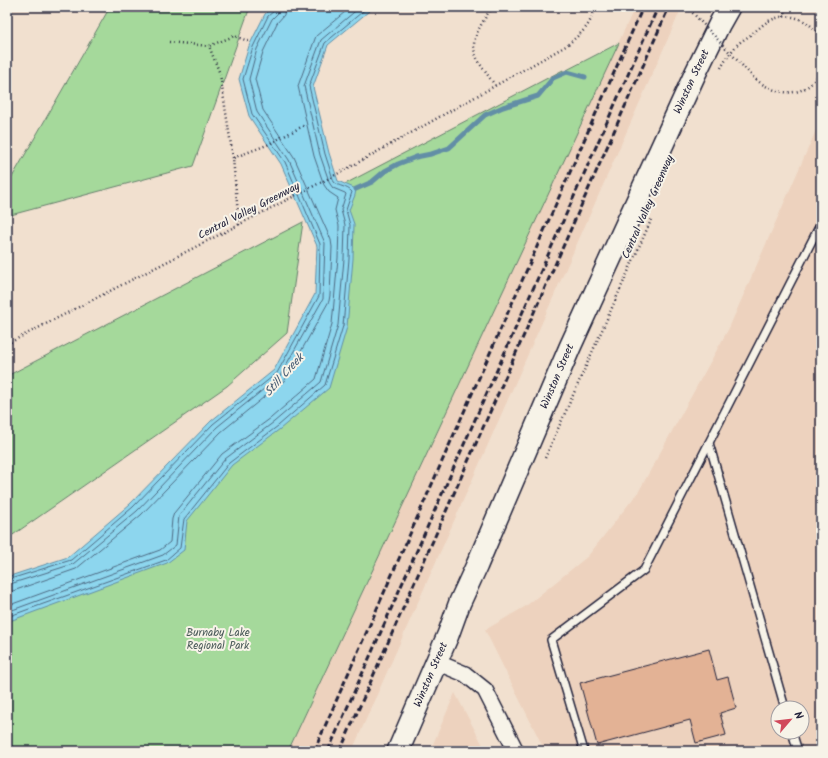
<svg xmlns="http://www.w3.org/2000/svg" width="828" height="758" viewBox="0 0 828 758" font-family="Kalam,sans-serif">
	<rect width="100%" height="100%" fill="#f1e0cf"/>
	<filter id="ink" filterUnits="userSpaceOnUse"><feTurbulence type="fractalNoise" baseFrequency=".025" numOctaves="2"/><feDisplacementMap in="SourceGraphic" scale="8" xChannelSelector="R" yChannelSelector="G"/><feConvolveMatrix kernelMatrix="1 2 1 2 8 2 1 2 1" color-interpolation-filters="sRGB"/></filter>
	<g filter="url(#ink)">
		<!-- built -->
		<g fill="#edd2be" fill-rule="evenodd">
			<polygon points="635,7 682,7 352,751 288,751"/>
			<path d="M821,119V751H545L485,630L526,606L588,556L639,491L729,328ZM778,708H802V732H778Z"/>
			<polygon points="455,693 486,751 430,751"/>
		</g>
		<!-- green -->
		<g fill="#a5d99b" stroke="#647e6b">
			<polygon points="110,7 250,7 193,166 7,216 7,186"/>
			<polygon points="619,43 288,751 7,751 7,609 329,357 345,184 563,70 563,72"/>
			<polygon points="303,222 287,333 227,386 7,539 7,376"/>
		</g>
		<!-- water -->
		<polygon fill="#8dd6ee" stroke="#628ea6" points="272,7 374,7 328,45 313,87 329,153 338,181 356,189 355,195 349,210 354,224 353,259 347,327 329,388 280,429 232,465 187,521 184,550 167,563 7,622 7,577 68,557 130,504 211,421 274,370 315,294 317,246 281,164 249,116 239,79 249,46 265,14"/>
		<g fill="none" stroke-linecap="round" stroke-linejoin="round">
			<!-- shore -->
			<g stroke="#4d6a83" stroke-width="1">
				<polyline points="7,580 71,560 133,507 213,424 277,373 319,296 320,244 285,162 252,114 243,79 253,47 268,16 274,11 274,7"/>
				<polyline points="7,585 73,564 137,511 217,427 280,376 323,299 325,243 289,160 257,112 249,79 257,49 272,19 278,13 279,7"/>
				<polyline points="7,591 13,591 76,569 141,515 221,432 285,380 329,301 330,295 332,247 331,240 294,157 263,110 255,79 263,52 277,23 284,15 285,7"/>
				<polyline points="7,606 160,550 170,542 172,519 174,513 222,454 271,418 316,379 332,324 338,258 339,226 335,210 338,198 329,192 324,185 314,156 298,86 316,36 351,7"/>
				<polyline points="7,612 163,555 176,545 179,516 225,459 274,422 321,382 338,325 344,259 345,225 341,210 346,194 345,193 333,188 330,184 320,155 304,86 321,40 360,7"/>
				<path d="M7,617L166,560L180,548L184,519L229,463L278,426L325,385L343,326L349,259L350,225L346,210L352,192C347,186 339,187 334,182L325,154L309,86L325,43L368,7"/>
			</g>
			<!-- stream -->
			<polyline stroke="#628ea6" stroke-width="5" points="356,189 372,182 385,171 398,164 416,157 431,154 449,148 485,115 503,107 538,96 553,78 567,72 585,77"/>
		</g>
		<!-- building -->
		<polygon fill="#e3b295" stroke="#22223b" points="709,649 717,680 728,677 736,708 720,713 726,735 696,743 690,720 597,745 580,683"/>
		<g fill="none" stroke-linecap="round" stroke-linejoin="round">
			<defs>
				<g id="lane">
					<polyline points="709,443 785,708"/>
					<polyline points="792,732 798,751"/>
					<polyline points="584,751 551,640 644,570 821,223"/>
				</g>
				<polyline id="street" points="436,662 465,674 485,690 516,751"/>
				<g id="secondary">
					<path id="s1" d="M398,751L448,635L460,602L477,565L570,347L695,74L720,23L729,7"/>
				</g>
			</defs>
			<!-- lane casing -->
			<use href="#lane" stroke="#22223b" stroke-width="10"/>
			<!-- street casing -->
			<use href="#street" stroke="#22223b" stroke-width="18"/>
			<!-- secondary casing -->
			<use href="#secondary" stroke="#22223b" stroke-width="24"/>
			<!-- path -->
			<g stroke="#22223b" stroke-width="2.5" stroke-dasharray="1 3" stroke-linecap="butt">
				<path d="M492,7C467,46 468,49 495,85"/>
				<polyline points="784,17 785,7"/>
				<polyline points="169,42 209,46"/>
				<path d="M721,68C725,61 731,51 737,45C742,40 749,37 754,32C760,28 765,22 771,20C791,11 810,20 821,38"/>
				<polyline points="233,158 220,74 209,46 234,36 251,42"/>
				<polyline points="239,225 233,158 267,145 305,125"/>
				<path d="M7,344L343,171L566,46C581,33 590,28 595,7"/>
				<polyline points="545,458 652,218"/>
			</g>
			<!-- lane -->
			<use href="#lane" stroke="#f7f3e8" stroke-width="7"/>
			<!-- street -->
			<use href="#street" stroke="#f7f3e8" stroke-width="15"/>
			<!-- secondary -->
			<use href="#secondary" stroke="#f7f3e8" stroke-width="21"/>
			<!-- rail -->
			<g stroke="#22223b" stroke-width="3" stroke-dasharray="6 3" stroke-linecap="butt">
				<polyline points="314,751 643,7"/>
				<polyline points="328,751 658,7"/>
				<polyline points="340,751 669,7"/>
			</g>
			<!-- path-bridge -->
			<path stroke="#22223b" stroke-width="2.5" stroke-dasharray="1 3" stroke-linecap="butt" d="M687,7L754,78C777,97 806,100 821,70"/>
		</g>
	</g>
	<g text-anchor="middle" dominant-baseline="central" stroke-width="4" stroke-linejoin="round" paint-order="stroke">
		<!-- street labels -->
		<g font-size="11" fill="#22223b" stroke="#f7f3e8">
			<text stroke="none"><textPath href="#s1" startOffset="731">Winston Street</textPath></text>
			<text transform="translate(648 207) rotate(-66)">Central Valley Greenway</text>
			<text transform="translate(249 211) rotate(-27)">Central Valley Greenway</text>
			<text stroke="none"><textPath href="#s1" startOffset="407">Winston Street</textPath></text>
			<text stroke="none"><textPath href="#s1" startOffset="83">Winston Street</textPath></text>
		</g>
		<!-- park labels -->
		<g font-size="11" fill="#495958" stroke="#f7f3e8">
			<text x="218" y="633">Burnaby Lake<tspan x="218" dy="13">Regional Park</tspan></text>
		</g>
		<!-- water labels -->
		<g font-size="12" font-style="italic" fill="#425871" stroke="#f7f3e8">
			<text transform="translate(284 375) rotate(-48)">Still Creek</text>
		</g>
	</g>
	<!-- margin -->
	<rect width="828" height="758" fill="none" stroke="#f7f3e8" stroke-width="24"/>
	<rect x="12" y="12" width="804" height="734" fill="none" stroke="#22223b" stroke-width="1.5" filter="url(#ink)"/>
	<!-- north arrow -->
	<g transform="translate(790 720) rotate(62)"><circle r="19" fill="#f7f3e8" stroke="#a29fa3"/>
	<path d="M0-3L7 15L0 10L-7 15Z" fill="#d1495b"/>
	<text y="-6" font-size="11" font-weight="bold" text-anchor="middle" fill="#22223b">N</text>
	</g>
</svg>
